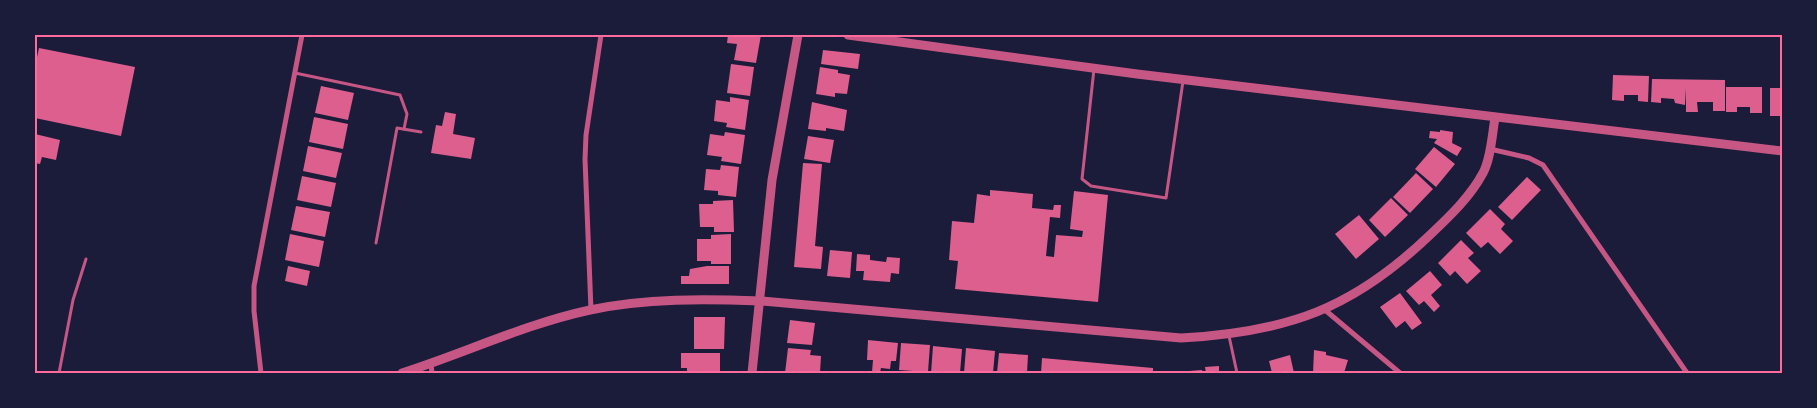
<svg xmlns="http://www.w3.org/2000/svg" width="1817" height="408" viewBox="0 0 1817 408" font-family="Raleway,sans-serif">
	<rect width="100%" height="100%" fill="#1b1b3a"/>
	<!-- building -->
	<g fill="#dd5f8e">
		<polygon points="728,35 761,35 756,63 734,60 737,44 727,43"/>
		<polygon points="39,48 135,67 121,136 35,118 35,66"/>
		<polygon points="823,50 860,54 858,69 821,64"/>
		<polygon points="731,64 754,67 750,96 727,93"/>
		<polygon points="820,67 838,70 838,73 850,75 847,94 835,93 835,97 816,94"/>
		<polygon points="1613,75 1649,76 1648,102 1638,101 1638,95 1624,95 1624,101 1612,100"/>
		<polygon points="1652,79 1725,80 1725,111 1713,111 1713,102 1697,102 1698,112 1686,112 1686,88 1685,105 1675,103 1674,99 1661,98 1661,103 1651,102"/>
		<polygon points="321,86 354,93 348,120 315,113"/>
		<polygon points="1726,87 1762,87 1762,113 1750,113 1750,107 1737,107 1737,112 1726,112"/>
		<polygon points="1770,88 1780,88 1782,116 1770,116"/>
		<polygon points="730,97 749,100 745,130 726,127 727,123 714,121 716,100 730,102"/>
		<polygon points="812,102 847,110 844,131 826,128 826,131 808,129"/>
		<polygon points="445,112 456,114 453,134 475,138 471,159 431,153 436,125 442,126"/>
		<polygon points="314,117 348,124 343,149 309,142"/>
		<polygon points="1440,130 1453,132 1452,143 1462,148 1457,156 1434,143 1437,139 1429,138 1430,131 1440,132"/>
		<polygon points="725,132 745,135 741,164 721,161 722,157 707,155 710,134 724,136"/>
		<polygon points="35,134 60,140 56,160 42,157 40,164 35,163"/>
		<polygon points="808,136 834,140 830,163 804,159"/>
		<polygon points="308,146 342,153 336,178 303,171"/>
		<polygon points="1434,147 1455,164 1436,187 1415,169"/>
		<polygon points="803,163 822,164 815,246 823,247 821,269 794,267"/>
		<polygon points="721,165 739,167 736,197 718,195 718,191 704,190 706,169 720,170"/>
		<polygon points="1416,173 1433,189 1410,213 1393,197"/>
		<polygon points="302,176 336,183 331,207 297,200"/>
		<polygon points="1527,177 1541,190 1512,220 1498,207"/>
		<polygon points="990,190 1033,194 1032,208 1053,210 1054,205 1061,205 1060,218 1050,217 1046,256 1054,257 1056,235 1082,237 1083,231 1070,229 1074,191 1108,195 1098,302 955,289 958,261 949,260 952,221 974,223 977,194 990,196"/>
		<polygon points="1391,198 1408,215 1385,237 1369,220"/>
		<polygon points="733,200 734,232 714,232 714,227 700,227 699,204 713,204 713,201"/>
		<polygon points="296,206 330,212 325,237 291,230"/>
		<polygon points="1490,209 1505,224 1501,229 1513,241 1500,254 1488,242 1481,248 1466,233"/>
		<polygon points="1359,215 1379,239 1356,259 1335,234"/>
		<polygon points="290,234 324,241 319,267 285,260"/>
		<polygon points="731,234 731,264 711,264 711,261 697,261 697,239 711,239 711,235"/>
		<polygon points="1461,240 1474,253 1468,258 1481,271 1467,284 1455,271 1450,276 1438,263"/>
		<polygon points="830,250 852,252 850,278 827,276"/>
		<polygon points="857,254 870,255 870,260 886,262 887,257 900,258 899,274 891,273 890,282 863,280 864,271 856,271"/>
		<polygon points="288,266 310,271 307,286 285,281"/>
		<polygon points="707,266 729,266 729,284 681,284 681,276 689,276 690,269"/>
		<polygon points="1430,271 1442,285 1431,295 1440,306 1434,312 1424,301 1419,305 1406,291"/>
		<polygon points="1400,293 1422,323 1412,330 1405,321 1396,328 1380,307"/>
		<polygon points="694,317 725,317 724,349 694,349"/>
		<polygon points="790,320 815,323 812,345 787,343"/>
		<polygon points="868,340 898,343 896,361 891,361 890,369 881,368 880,373 872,372 873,360 867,360"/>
		<polygon points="901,343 930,345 928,372 899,370"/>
		<polygon points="933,346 962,349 960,373 931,373"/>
		<polygon points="788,348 811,350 810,355 821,356 820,373 785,373"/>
		<polygon points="966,348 995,351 993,373 964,373"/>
		<polygon points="1314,350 1326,352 1326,355 1348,360 1344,373 1313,373"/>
		<polygon points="681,353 720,353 720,373 687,373 687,368 681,368"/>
		<polygon points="999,353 1028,355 1027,373 997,373"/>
		<polygon points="1290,355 1294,373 1272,373 1269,361"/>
		<polygon points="1042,358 1153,368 1153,373 1041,373"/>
		<polygon points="1219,366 1219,373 1206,373 1205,367"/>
		<polygon points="1202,370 1203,373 1189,373 1189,371"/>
	</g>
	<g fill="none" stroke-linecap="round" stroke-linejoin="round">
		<!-- service -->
		<g stroke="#c65784" stroke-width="3">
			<polyline points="1094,69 1082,179 1091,186 1166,198 1183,81"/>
			<polyline points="295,73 400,95 407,114 404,129"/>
			<polyline points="376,243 397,128 421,132"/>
			<polyline points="1229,336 1237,373"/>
			<polyline points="59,373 73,300 86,259"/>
		</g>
		<!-- minor -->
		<g stroke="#c65784" stroke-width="5">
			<polyline points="1490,149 1529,158 1543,165 1687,373"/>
			<polyline points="591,310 585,159 586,135 601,35"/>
			<polyline points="1325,310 1400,373"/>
			<polyline points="431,364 432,373"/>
			<polyline points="261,373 254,311 254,286 302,35"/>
		</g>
		<!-- tertiary -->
		<g stroke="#c65784" stroke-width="9">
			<polyline points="848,35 1137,74 1782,151"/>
			<path d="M402,373C465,353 525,324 590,310C646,298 705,299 761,301L1181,338C1288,332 1353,309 1431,234C1450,216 1470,197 1483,173C1491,158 1492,135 1495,118"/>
			<polyline points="752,373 772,180 798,35"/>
		</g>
	</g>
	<!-- border -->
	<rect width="1817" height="408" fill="none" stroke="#1b1b3a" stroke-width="72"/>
	<rect x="36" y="36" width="1745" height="336" fill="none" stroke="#ff6b9d" stroke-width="2"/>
</svg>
